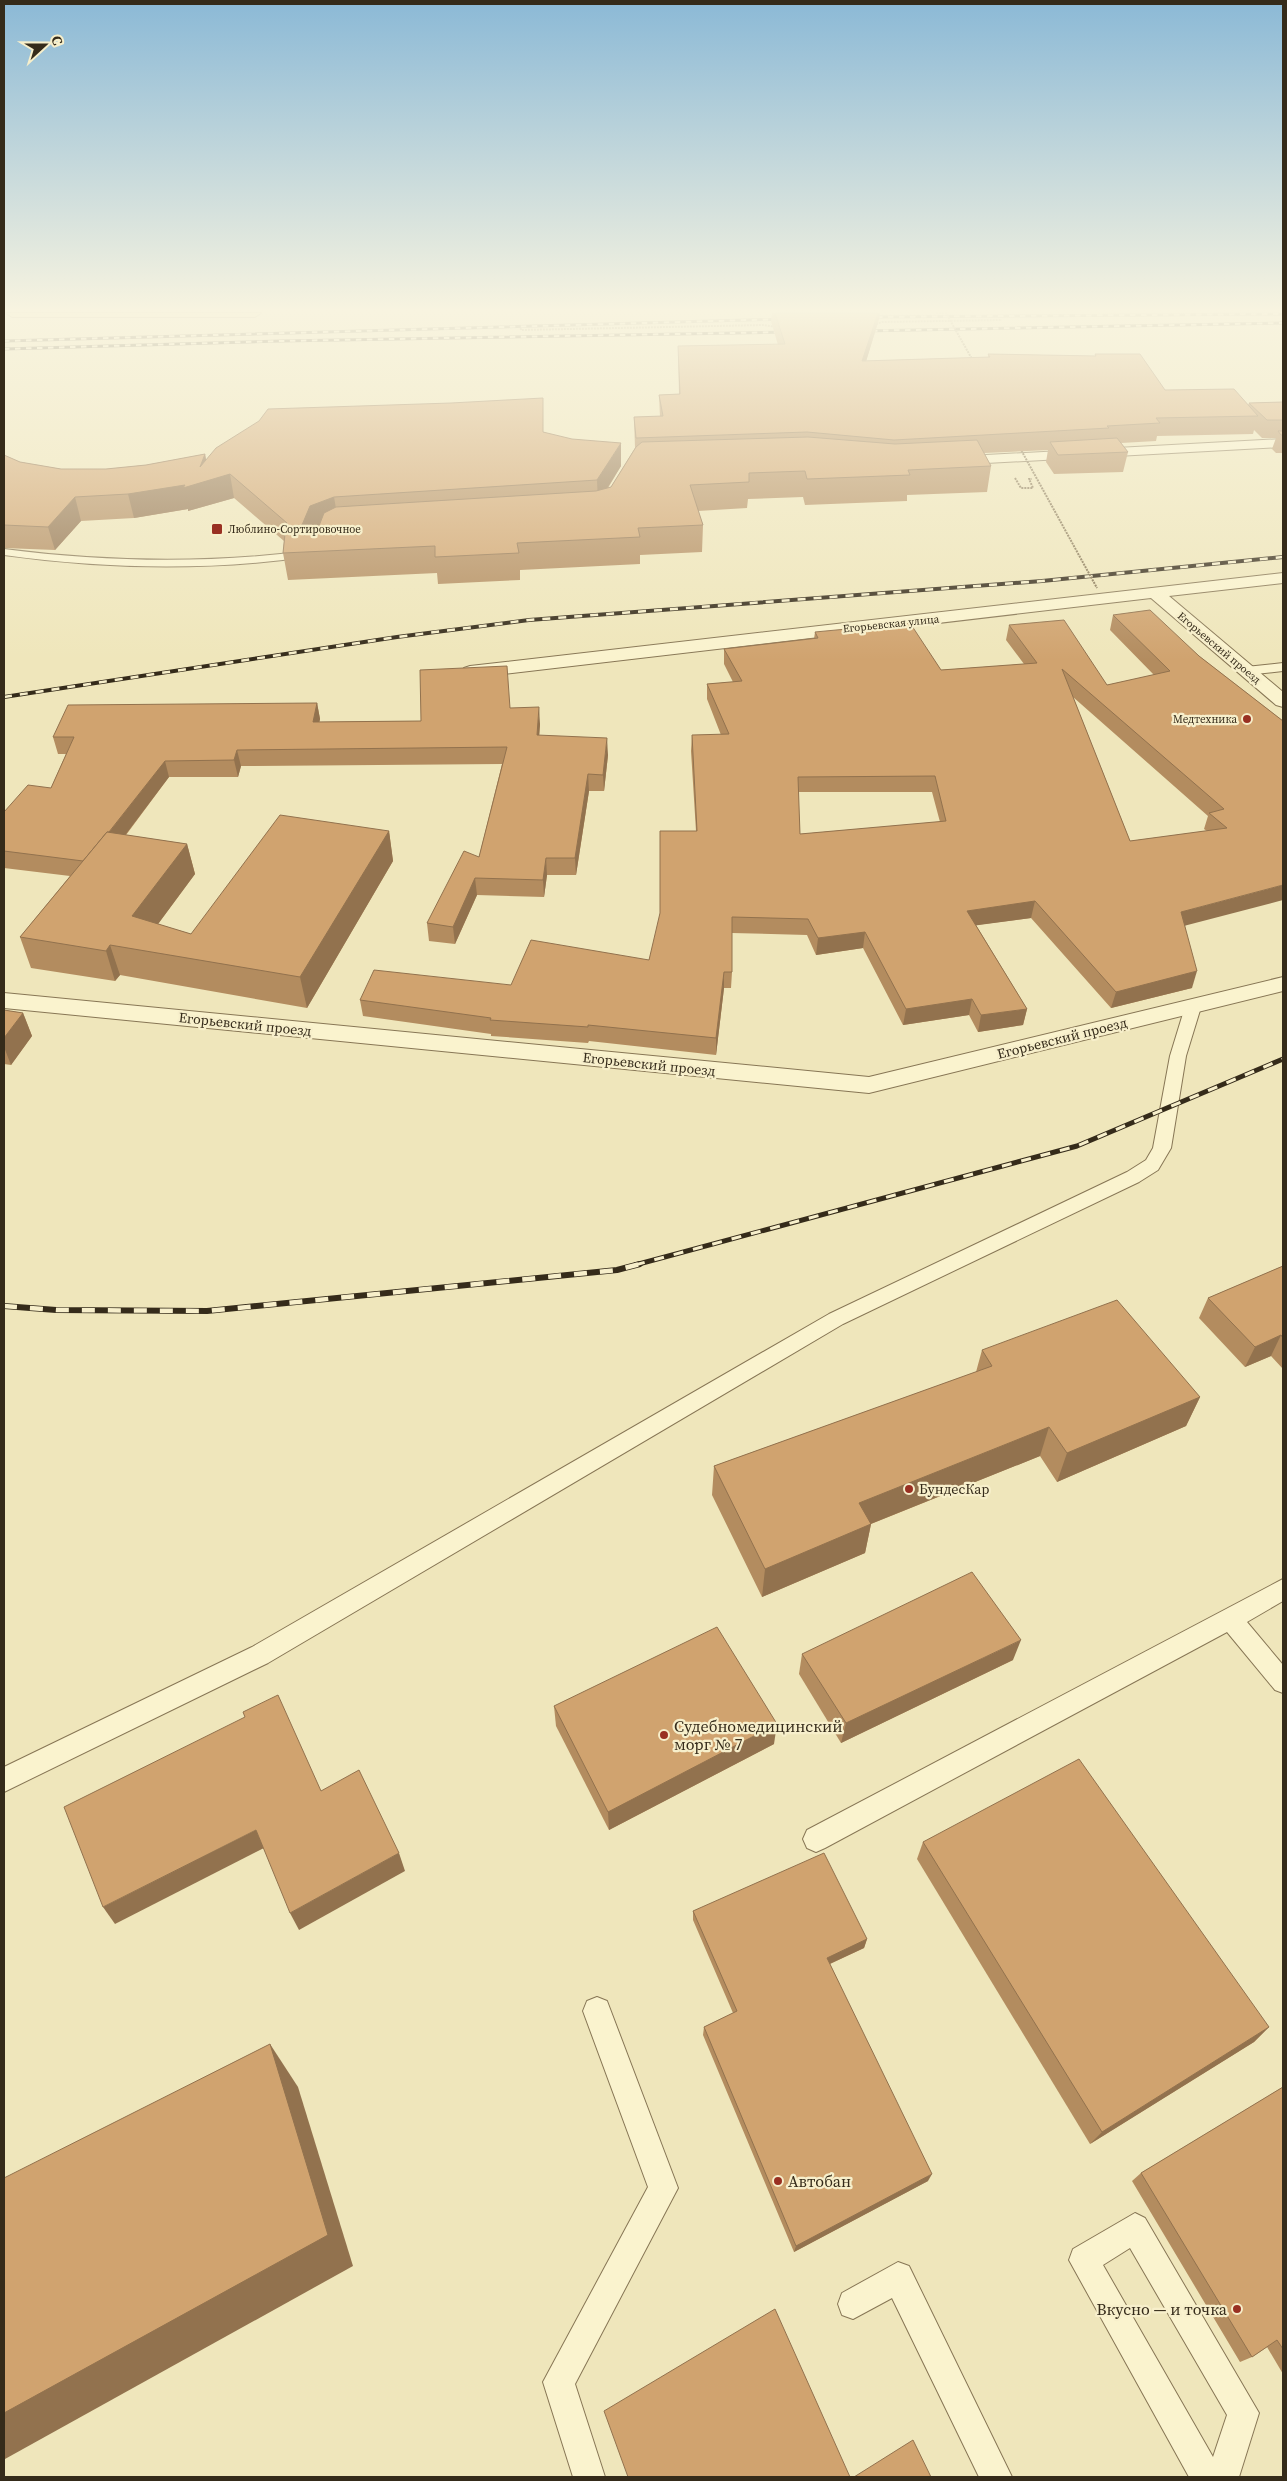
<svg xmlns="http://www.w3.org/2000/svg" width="1287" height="2481" viewBox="0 0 1287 2481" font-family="'Source Serif 4',serif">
	<rect width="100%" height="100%" fill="#efe6bb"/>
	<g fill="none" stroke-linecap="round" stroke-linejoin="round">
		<defs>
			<g id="service">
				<path d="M4,549C106,562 205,564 307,551L313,554L307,557C206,571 105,569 4,555Z"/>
				<polygon points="1283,663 1283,671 1246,675 1240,671 1246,667"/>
				<polygon points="1193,1002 1199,1003 1201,1007 1186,1056 1171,1148 1158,1170 1139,1182 843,1324 268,1663 4,1792 4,1767 252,1647 829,1314 1127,1172 1146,1160 1153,1148 1170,1056 1185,1007 1187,1003"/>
				<polygon points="1283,1579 1283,1601 1247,1622 1283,1665 1283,1693 1275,1690 1227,1632 825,1848 816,1852 807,1848 803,1839 807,1830"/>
				<polygon points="597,1997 607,2001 678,2188 575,2384 605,2477 573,2477 543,2382 648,2187 583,2011 587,2001"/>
				<path d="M1135,2213L1145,2218L1259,2413L1239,2477H1189L1069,2260L1073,2249ZM1130,2248L1227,2415L1213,2457L1103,2265Z"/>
				<polygon points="898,2262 909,2266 1012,2477 979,2477 892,2298 853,2319 842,2315 838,2304 842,2293"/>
			</g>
			<g id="minor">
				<polygon points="1283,439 1283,447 950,465 943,461 950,457"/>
				<polygon points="1283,573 1283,583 1169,596 1283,692 1283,707 1276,705 1151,598 470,678 464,676 461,672 464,668 470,666"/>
				<polygon points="1283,977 1283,991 869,1093 4,1008 4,993 869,1077"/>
			</g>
			<polygon id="primary" points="6,313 261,313 255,317 12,317"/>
		</defs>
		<!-- service casing -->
		<use href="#service" stroke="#877655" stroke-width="2"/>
		<!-- minor casing -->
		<use href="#minor" stroke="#877655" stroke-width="2"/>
		<!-- primary casing -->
		<use href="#primary" stroke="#54432a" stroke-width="2"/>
		<!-- path -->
		<g stroke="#877655" stroke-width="2" stroke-dasharray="2 1" stroke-linecap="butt">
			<polyline points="876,324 882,322 1002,320"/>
			<polyline points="520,325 521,330 763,325 777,327"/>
			<polyline points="1015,478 1021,488 1033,488 1029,479 1032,479"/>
		</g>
		<!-- service -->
		<use href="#service" fill="#faf3ce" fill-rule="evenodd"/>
		<!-- minor -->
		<use href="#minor" fill="#faf3ce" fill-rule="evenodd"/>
		<!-- primary -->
		<use href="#primary" fill="#f6e390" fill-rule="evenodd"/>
		<defs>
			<g id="rail-far3">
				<polyline points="866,317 1283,314"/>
				<polyline points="861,331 1283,323"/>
				<polyline points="4,341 786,319"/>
				<polyline points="4,349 281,341 788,332"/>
			</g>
			<polyline id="rail-far2" points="4,697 397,637 529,620 1042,581 1283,557"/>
			<polyline id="rail-far1" points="635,1265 1077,1146 1283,1059"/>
			<polyline id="rail" points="4,1306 56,1310 207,1311 617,1270 640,1264"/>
		</defs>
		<!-- rail-far3 casing -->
		<use href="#rail-far3" stroke="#352b1a" stroke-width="3"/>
		<!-- rail-far2 casing -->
		<use href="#rail-far2" stroke="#352b1a" stroke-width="4"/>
		<!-- rail-far1 casing -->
		<use href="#rail-far1" stroke="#352b1a" stroke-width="5"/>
		<!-- rail casing -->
		<use href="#rail" stroke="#352b1a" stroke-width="6"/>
		<!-- rail-far3 -->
		<use href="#rail-far3" stroke="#f7efcb" stroke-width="2" stroke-dasharray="5.5" stroke-linecap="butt"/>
		<!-- rail-far2 -->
		<use href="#rail-far2" stroke="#f7efcb" stroke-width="2.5" stroke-dasharray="8" stroke-linecap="butt"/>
		<!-- rail-far1 -->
		<use href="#rail-far1" stroke="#f7efcb" stroke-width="3" stroke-dasharray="10" stroke-linecap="butt"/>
		<!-- rail -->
		<use href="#rail" stroke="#f7efcb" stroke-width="4.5" stroke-dasharray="13" stroke-linecap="butt"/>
		<!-- path-bridge -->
		<g stroke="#877655" stroke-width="2" stroke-dasharray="2 1" stroke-linecap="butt">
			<polyline points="936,313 946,313 972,359"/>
			<polyline points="1020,448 1097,588"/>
		</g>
	</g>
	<!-- wall -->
	<g fill="#b38c5f" fill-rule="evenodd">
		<path d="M772,313H880L879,319L866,361L988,357V354L1095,356V354L1165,390L1248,405L1249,403L1283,402V453H1276L1272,449L1276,438H1262L1254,430L1253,434L1157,436L1156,441L1121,443L1128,452L1123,472L1054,474L1046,462L1048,450L984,453L991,466L987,492L907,495V501L805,505L803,497L748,499L747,508L698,511L703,525L702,552L640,555V564L520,570V580L438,584L437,573L288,580L283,553L284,541L234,498L188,511V509L134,518L81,521L55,550L4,548V455L20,462L61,469H106L146,465L205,454L206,460L544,432L621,466L608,488L611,487L635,448L634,417H660L659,395L679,394L678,346L778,345L771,321ZM318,527L317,531H313V529Z"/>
		<path d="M1113,615L1199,656L1283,721L1185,926L1192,988L1111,1008L1031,918L976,925L1027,1009L1023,1025L978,1032L969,1015L903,1025L863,948L816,955L807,935L732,933V972L731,988H724L716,1055L589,1041L588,1043L491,1036V1034L363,1016L360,1000L511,985L649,960L696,831L691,751L692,735H721L707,699V684L733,682L724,664V649L814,639L815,632L941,670L1024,664L1006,640L1009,625L1107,685L1154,675L1110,630ZM1073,697L1208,816L1204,829L1207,831L1130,841ZM798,792H932L940,822L800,834Z"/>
		<polygon points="317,703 320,719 319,722 421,721 510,708 540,724 539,736 608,755 604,791 589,791 576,875 547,875 544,897 477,895 455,944 429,941 427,923 479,857 502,764 241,766 238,777 169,777 126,835 187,844 195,874 158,924 191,934 389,831 393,861 307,1008 120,975 115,981 31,968 20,937 70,876 4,868 4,812 51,788 66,754 58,754 53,737"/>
		<polygon points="4,1010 23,1013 32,1036 11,1065 4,1064"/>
		<polygon points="1283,1266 1283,1369 1271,1356 1245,1367 1199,1318 1208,1298"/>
		<polygon points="982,1350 1200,1397 1186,1426 1057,1482 1040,1456 871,1524 865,1553 762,1597 712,1495 714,1466 976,1372"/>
		<polygon points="802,1654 1013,1660 841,1743 799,1674"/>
		<polygon points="554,1706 774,1744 609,1830 556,1726"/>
		<polygon points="923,1842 1269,2027 1254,2042 1090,2144 917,1859"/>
		<polygon points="693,1911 867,1939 864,1948 830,1964 928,2181 794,2252 703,2035 704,2027 733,2013 693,1920"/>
		<polygon points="1283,2087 1283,2374 1267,2347 1252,2357 1240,2362 1132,2181 1141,2173"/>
	</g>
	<!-- shaded-wall -->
	<g fill="#92724e">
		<polygon points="878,313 880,313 879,319 861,378 862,361"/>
		<polygon points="621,443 621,466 598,503 597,480"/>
		<polygon points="205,454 209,477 230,474 234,498 188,511 188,509 134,518 128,494 200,467"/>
		<polygon points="75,497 81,521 55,550 48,527"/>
		<polygon points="334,497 338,520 313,529 305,549 291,551 287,527 310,506"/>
		<polygon points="317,703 320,719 316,739 313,722"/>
		<polygon points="539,707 540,724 538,752 537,735"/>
		<polygon points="607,738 608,755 604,791 603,775"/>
		<polygon points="237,750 241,766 238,777 234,760"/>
		<polygon points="165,761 169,777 92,879 86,862"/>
		<polygon points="588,774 589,791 576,875 575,858"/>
		<polygon points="389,831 393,861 307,1008 300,977"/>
		<polygon points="187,844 195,874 141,947 132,916"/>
		<polygon points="546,858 547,875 544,897 543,880"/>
		<polygon points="475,878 477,895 455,944 453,927"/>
		<polygon points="1283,885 1283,900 1176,928 1181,912"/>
		<polygon points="1035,901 1031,918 964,927 967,911"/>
		<polygon points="865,932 863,948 816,955 818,938"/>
		<polygon points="110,945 120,975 115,981 106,951"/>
		<polygon points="1197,971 1192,988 1111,1008 1116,992"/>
		<polygon points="724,972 724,988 716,1055 716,1038"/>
		<polygon points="972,999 969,1015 903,1025 906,1009"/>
		<polygon points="1027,1009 1023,1025 978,1032 981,1015"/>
		<polygon points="23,1013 32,1036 11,1065 4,1047 4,1038"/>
		<polygon points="1281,1335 1271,1356 1245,1367 1255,1347"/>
		<polygon points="1200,1397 1186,1426 1057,1482 1067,1453"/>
		<polygon points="1049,1427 1040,1456 853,1531 859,1503"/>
		<polygon points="871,1524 865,1553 762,1597 765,1569"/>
		<polygon points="1021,1640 1013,1660 841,1743 846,1723"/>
		<polygon points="777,1724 774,1744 609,1830 608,1812"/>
		<polygon points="256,1830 264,1848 115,1924 103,1907"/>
		<polygon points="399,1853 405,1871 299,1930 290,1913"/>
		<polygon points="867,1939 864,1948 825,1966 827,1958"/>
		<polygon points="1269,2027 1254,2042 1090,2144 1102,2132"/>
		<polygon points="270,2044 298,2087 353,2266 5,2459 4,2459 4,2413"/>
		<polygon points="932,2174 928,2181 794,2252 796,2246"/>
	</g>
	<!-- building -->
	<g fill="#d0a36f" stroke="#92724e" fill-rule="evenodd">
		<polygon points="775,313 878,313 862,361 990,357 988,354 1096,356 1095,354 1140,354 1165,390 1234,389 1258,416 1156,418 1160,423 1107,426 1109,428 894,440 807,432 636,438 634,417 663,416 659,395 680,394 678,346 785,344"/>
		<polygon points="543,398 543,432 572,439 621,443 597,480 334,497 310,506 302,525 287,527 287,523 230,474 183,488 185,485 128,494 75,497 48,527 4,525 4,455 20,462 61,469 106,469 146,465 205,454 200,467 216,448 259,421 268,409 451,403"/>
		<polygon points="1283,402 1283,420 1267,420 1249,403"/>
		<polygon points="1278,431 1283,431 1283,435 1281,435"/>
		<polygon points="808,437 895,444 977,440 991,466 908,470 910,475 807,479 805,471 749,473 749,482 690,485 703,525 638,528 640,537 517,543 519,553 435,557 435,546 283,553 285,534 317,531 324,513 336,507 596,491 611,487 636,447 642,442"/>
		<polygon points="1117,438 1128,452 1058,455 1050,442"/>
		<path d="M1150,610L1199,656L1283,721V885L1181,912L1197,971L1116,992L1035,901L967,911L1027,1009L981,1015L972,999L906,1009L865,932L818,938L808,919L732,917V972H724L716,1038L588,1025V1027L490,1020L491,1018L360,1000L374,970L511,985L531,940L649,960L660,913V831H697L692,735L729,734L707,684L742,681L724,649L818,638L815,632L910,623L941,670L1037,663L1009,625L1064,620L1107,685L1170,671L1113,615ZM1062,669L1224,809L1209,813L1227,828L1130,841ZM935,776L946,821L800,834L798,777Z"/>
		<polygon points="507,666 510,708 539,707 537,735 607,738 603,775 588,774 575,858 546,858 543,880 475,878 453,927 427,923 464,851 479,857 507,747 237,750 234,760 165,761 109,832 107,832 83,861 4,851 4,812 28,785 51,788 74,737 53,737 68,705 317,703 313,722 421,721 420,670"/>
		<polygon points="280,815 389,831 300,977 110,945 106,951 20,937 107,832 187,844 132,916 191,934"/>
		<polygon points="4,1010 23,1013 4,1038"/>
		<polygon points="1283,1266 1283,1338 1281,1335 1255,1347 1208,1298"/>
		<polygon points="1117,1300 1200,1397 1067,1453 1049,1427 859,1503 871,1524 765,1569 714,1466 992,1366 982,1350"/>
		<polygon points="972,1572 1021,1640 846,1723 802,1654"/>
		<polygon points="717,1627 777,1724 608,1812 554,1706"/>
		<polygon points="278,1695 321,1791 359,1770 399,1853 290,1913 256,1830 103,1907 64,1807 245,1717 243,1712"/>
		<polygon points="1079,1759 1269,2027 1102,2132 923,1842"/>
		<polygon points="824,1853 867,1939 827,1958 932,2174 796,2246 704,2027 737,2011 693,1911"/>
		<polygon points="270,2044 328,2235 4,2413 4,2178"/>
		<polygon points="1283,2087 1283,2349 1277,2340 1252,2357 1141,2173"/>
		<polygon points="775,2309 850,2477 628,2477 604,2411"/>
		<polygon points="913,2440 931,2477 854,2477"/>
	</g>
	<!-- sky -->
	<linearGradient id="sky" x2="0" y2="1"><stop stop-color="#8bb9d6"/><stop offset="0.47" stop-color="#f8f4e0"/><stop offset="1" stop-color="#f8f4e0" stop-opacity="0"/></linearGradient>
	<rect width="1287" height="660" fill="url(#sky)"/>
	<!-- markers -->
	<g fill="#993022" stroke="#f7efcb" stroke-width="2">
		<rect x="211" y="523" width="12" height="12" rx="2.5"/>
		<circle cx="1247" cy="719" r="5"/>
		<circle cx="909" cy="1489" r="5"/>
		<circle cx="664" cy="1735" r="5"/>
		<circle cx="778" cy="2181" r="5"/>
		<circle cx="1237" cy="2309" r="5"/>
	</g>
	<g text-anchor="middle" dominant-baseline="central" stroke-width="4.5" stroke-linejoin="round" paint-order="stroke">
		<!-- far-poi labels -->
		<g font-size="11" fill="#352b1a" stroke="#f7efcb" text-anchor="start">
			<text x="228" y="529">Люблино-Сортировочное</text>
			<text x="1237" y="719" text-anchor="end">Медтехника</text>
		</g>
		<!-- far-street labels -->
		<g font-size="11" fill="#352b1a" stroke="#f7efcb">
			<text transform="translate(891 624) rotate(-6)">Егорьевская улица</text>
			<text transform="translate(1219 648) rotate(40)">Егорьевский проезд</text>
		</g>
		<!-- street labels -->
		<g font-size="14" fill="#352b1a" stroke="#f7efcb">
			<text transform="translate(245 1024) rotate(6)">Егорьевский проезд</text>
			<text transform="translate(1062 1038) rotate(-14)">Егорьевский проезд</text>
			<text transform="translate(649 1064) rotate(6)">Егорьевский проезд</text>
		</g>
		<!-- poi labels -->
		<g font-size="14" fill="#352b1a" stroke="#f7efcb" text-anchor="start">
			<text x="919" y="1489">БундесКар</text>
		</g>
		<!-- near-poi labels -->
		<g font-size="16" fill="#352b1a" stroke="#f7efcb" text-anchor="start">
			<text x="674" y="1726">Судебномедицинский<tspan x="674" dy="18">морг № 7</tspan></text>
			<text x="788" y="2181">Автобан</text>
			<text x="1227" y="2309" text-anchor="end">Вкусно — и точка</text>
		</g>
	</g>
	<!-- border -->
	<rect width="1287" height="2481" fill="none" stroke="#352b1a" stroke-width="10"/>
	<!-- north arrow -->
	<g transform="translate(45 45) rotate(69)" stroke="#f7efcb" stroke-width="4" paint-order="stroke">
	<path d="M0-4L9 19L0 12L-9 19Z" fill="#352b1a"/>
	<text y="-8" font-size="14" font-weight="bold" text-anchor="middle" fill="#352b1a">С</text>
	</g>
</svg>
